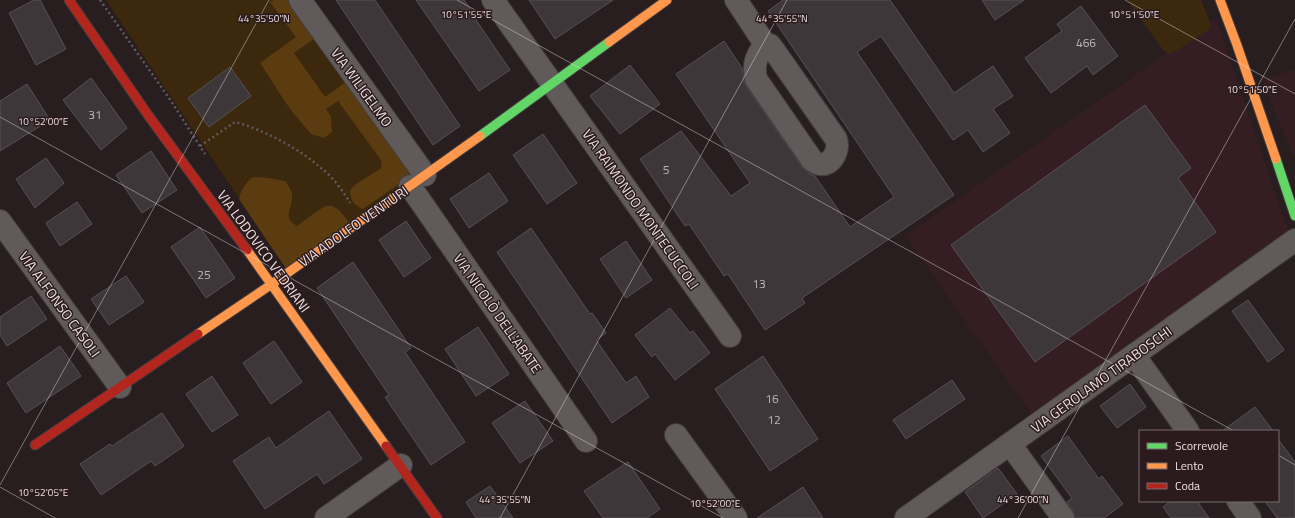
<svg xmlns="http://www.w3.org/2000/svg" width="1295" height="518" viewBox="0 0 1295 518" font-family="'Titillium Web',sans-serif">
	<rect width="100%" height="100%" fill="#281e20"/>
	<!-- built -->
	<g fill="#341e23">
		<polygon points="1216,19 1288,230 1033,416 905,236"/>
		<polygon points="1295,69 1295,159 1262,81"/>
	</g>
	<!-- green -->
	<g fill="#3b280d">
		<polygon points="106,0 300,0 425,175 287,270"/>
		<path d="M1127,0H1201L1210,22L1211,26L1208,30L1173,53C1168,55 1164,51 1161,47Z"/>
	</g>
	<!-- forest -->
	<g fill="#5b3c10">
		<path d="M274,0H292L318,36L294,53L325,97L349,80L415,173L363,209C353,205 350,199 350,190L356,184L380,169L382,166L381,160L338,101L326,109L331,117L332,132L324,138L311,134L290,109L260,63L296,37L270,2Z"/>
		<path d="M253,177L269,178L285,181C288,185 292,190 292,195C293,210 281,216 297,226C303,222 320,208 326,206C337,203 347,219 352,227L287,270L239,199C241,190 245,183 253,177Z"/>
	</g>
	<!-- building -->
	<g fill="#3e3739" stroke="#585054">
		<polygon points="34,0 40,0 66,49 36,65 9,13"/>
		<polygon points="336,0 375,0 460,126 433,145"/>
		<polygon points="416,0 464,0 471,10 470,11 510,70 479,91"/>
		<polygon points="529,0 613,0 555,39"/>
		<polygon points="783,0 890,0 954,93 993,66 1013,96 993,109 1010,133 983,152 968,130 953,140 881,36 857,52 954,195 802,298 805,303 765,330 728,274 724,276 689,224 685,226 640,159 681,131 731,196 750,183 676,74 724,41 742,68 744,81 746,86 802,167 810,174 815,176 850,227 894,197 768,11"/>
		<polygon points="982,0 1024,0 995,20"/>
		<polygon points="1081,6 1118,56 1093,75 1087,66 1051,93 1025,58 1062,31 1057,24"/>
		<polygon points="630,65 660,104 620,134 590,96"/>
		<polygon points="230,67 251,96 209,127 188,98"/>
		<polygon points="91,78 127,128 101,150 63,100"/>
		<polygon points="27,84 50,120 0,151 0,101"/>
		<polygon points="1145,105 1191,168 1178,178 1216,232 1035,362 951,245"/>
		<polygon points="543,134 577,183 547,204 513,155"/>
		<polygon points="151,151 177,190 142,213 116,175"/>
		<polygon points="46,158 64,183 35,208 16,179"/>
		<polygon points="489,173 508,201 469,228 450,199"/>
		<polygon points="77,202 92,224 60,246 46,223"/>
		<polygon points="406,221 431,258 404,277 379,240"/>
		<polygon points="200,227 235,278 206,298 171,247"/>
		<polygon points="531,228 590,314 592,313 606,333 596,340 626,383 636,376 649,397 612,423 497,252"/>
		<polygon points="626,241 652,280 626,298 600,259"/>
		<polygon points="353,262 411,348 405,352 465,442 431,465 385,397 389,395 317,288"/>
		<polygon points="126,276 144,302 109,325 91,299"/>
		<polygon points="31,296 47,319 7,346 0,335 0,317"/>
		<polygon points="1248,300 1284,350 1268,362 1232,311"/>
		<polygon points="670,308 690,333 693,331 710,353 675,380 655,354 652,357 635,335"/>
		<polygon points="478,327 509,374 476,396 445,349"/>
		<polygon points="274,341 302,382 271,404 243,363"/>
		<polygon points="60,346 81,376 26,413 7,383"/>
		<polygon points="763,356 818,439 770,471 715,389"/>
		<polygon points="212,376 238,415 212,432 186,394"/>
		<polygon points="952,380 965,399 906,439 893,420"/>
		<polygon points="1130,384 1146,407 1117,428 1100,406"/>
		<polygon points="525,401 553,441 520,463 492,423"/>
		<polygon points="1255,407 1273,431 1222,431"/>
		<polygon points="329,411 362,459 324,484 317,474 265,509 233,461 269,437 276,448"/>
		<polygon points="162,413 184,446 155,466 151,461 101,495 80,464 110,444 112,446"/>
		<polygon points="1068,436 1099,479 1102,476 1123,504 1104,518 1075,518 1073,511 1067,502 1072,498 1041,456"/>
		<polygon points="1278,439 1295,462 1295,518 1277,518 1265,501 1278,501"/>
		<polygon points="628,462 660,509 647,518 603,518 584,491"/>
		<polygon points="998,468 1017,494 983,518 965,492"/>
		<polygon points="490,486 513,518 476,518 466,502"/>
		<polygon points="803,487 823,518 757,518"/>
		<polygon points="1171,501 1197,501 1209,518 1171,518 1163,507"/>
	</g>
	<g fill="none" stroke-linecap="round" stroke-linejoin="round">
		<defs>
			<g id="street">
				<polyline points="300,0 425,175"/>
				<polyline points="493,0 730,336"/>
				<path d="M736,0L765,44L770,45L773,49L836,139C841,154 826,173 812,160L756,79C753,63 756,57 765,44"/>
				<polyline points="410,186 586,441"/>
				<polyline points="0,221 120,387"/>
				<polyline points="1134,355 1188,431"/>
				<polyline points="676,435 736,518"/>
				<polyline points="1010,444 1063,518"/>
				<polyline points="1238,501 1250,518"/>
				<polyline points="326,518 401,465"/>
				<polyline points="906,518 1295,240"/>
			</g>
			<g id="fast">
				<polyline points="480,136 609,42"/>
				<polyline points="1276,159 1295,216"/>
			</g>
			<g id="slow">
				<polyline points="1220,0 1237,45 1276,159"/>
				<polyline points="609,42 667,0"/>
				<polyline points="247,250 386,446"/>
				<polyline points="198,334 272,284 480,136"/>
			</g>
			<g id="jam">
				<polyline points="69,0 148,115 247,250"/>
				<polyline points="35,445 198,334"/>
				<polyline points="386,446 437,518"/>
			</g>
		</defs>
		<!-- street casing -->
		<use href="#street" stroke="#443c3d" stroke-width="24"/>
		<!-- fast casing -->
		<use href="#fast" stroke="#443c3d" stroke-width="11"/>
		<!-- slow casing -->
		<use href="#slow" stroke="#443c3d" stroke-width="11"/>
		<!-- jam casing -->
		<use href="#jam" stroke="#443c3d" stroke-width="11"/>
		<!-- path -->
		<g stroke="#615a5c" stroke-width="2.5" stroke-dasharray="2 3" stroke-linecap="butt">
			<polyline points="100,0 169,98 205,154"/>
			<path d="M200,146L235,122C262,129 300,149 321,168C332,176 344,192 350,203"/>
		</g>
		<!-- street -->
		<use href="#street" stroke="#605a5b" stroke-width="22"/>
		<!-- fast -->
		<use href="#fast" stroke="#63d668" stroke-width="9"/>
		<!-- slow -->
		<use href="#slow" stroke="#ff974d" stroke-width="9"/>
		<!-- jam -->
		<use href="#jam" stroke="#b3261e" stroke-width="9"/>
	</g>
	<!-- ticks -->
	<path fill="none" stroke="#ece0e2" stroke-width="1" stroke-opacity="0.45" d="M457,0L1234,431M1125,0L1295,94M0,117L723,518M1278,455L1295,465M0,485L269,0M0,487L55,518M500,518L787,0M1018,518L1295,19"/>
	<g text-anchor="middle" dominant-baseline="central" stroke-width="3" stroke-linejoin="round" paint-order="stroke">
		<!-- number labels -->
		<g font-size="12" fill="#c0b6b8">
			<text x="1086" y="42">466</text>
			<text x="95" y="114">31</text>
			<text x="666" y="169">5</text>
			<text x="204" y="274">25</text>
			<text x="759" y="283">13</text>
			<text x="772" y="398">16</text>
			<text x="774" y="419">12</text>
		</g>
		<!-- street labels -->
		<g font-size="14" fill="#ece0e2" stroke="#2b1b1e">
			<text transform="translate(362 87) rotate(54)">VIA WILIGELMO</text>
			<text transform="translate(641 209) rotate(55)">VIA RAIMONDO MONTECUCCOLI</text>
			<text transform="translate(353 226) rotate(-35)">VIA ADOLFO VENTURI</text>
			<text transform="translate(264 251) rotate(54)">VIA LODOVICO VEDRIANI</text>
			<text transform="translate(60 304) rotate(54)">VIA ALFONSO CASOLI</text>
			<text transform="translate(498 313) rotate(55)">VIA NICOLÒ DELL'ABATE</text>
			<text transform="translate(1101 379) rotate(-36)">VIA GEROLAMO TIRABOSCHI</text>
		</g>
	</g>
	<g font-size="10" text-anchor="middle" fill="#ece0e2" stroke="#2b1b1e" stroke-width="3" stroke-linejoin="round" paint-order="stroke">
		<text x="466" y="18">10°51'55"E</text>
		<text x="1134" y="18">10°51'50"E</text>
		<text x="264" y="22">44°35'50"N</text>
		<text x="782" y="22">44°35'55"N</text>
		<text x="1252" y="93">10°51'50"E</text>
		<text x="43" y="125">10°52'00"E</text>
		<text x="43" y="496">10°52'05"E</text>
		<text x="505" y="503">44°35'55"N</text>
		<text x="1023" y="503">44°36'00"N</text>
		<text x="715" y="507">10°52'00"E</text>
	</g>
	<!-- legend -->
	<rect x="1139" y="430" width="140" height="72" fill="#2b1b1e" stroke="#786a6c"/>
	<rect x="1147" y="443" width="20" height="6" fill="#63d668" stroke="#786a6c"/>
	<text x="1175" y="450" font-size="12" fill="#ece0e2">Scorrevole</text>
	<rect x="1147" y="463" width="20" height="6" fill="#ff974d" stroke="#786a6c"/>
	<text x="1175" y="470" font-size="12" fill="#ece0e2">Lento</text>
	<rect x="1147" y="483" width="20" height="6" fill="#b3261e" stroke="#786a6c"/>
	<text x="1175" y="490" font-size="12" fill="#ece0e2">Coda</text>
</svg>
